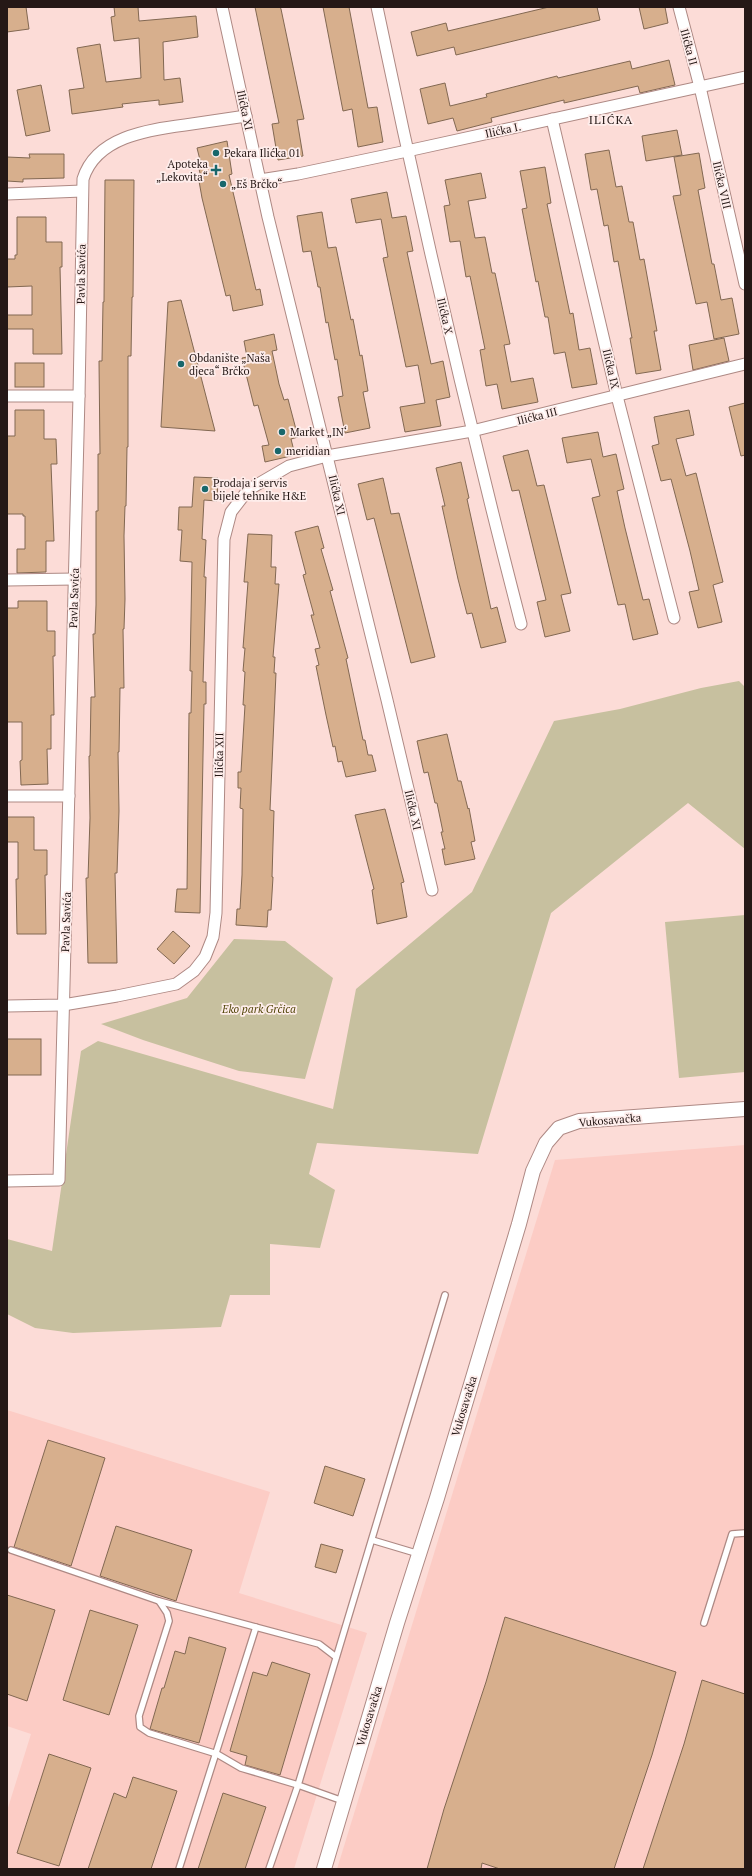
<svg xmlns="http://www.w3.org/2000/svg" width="752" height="1876" viewBox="0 0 752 1876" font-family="'PT Serif',serif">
	<rect width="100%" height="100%" fill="#fcdcd7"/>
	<!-- built -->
	<g fill="#fcccc5">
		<polygon points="745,1145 745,1869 337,1869 555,1160"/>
		<polygon points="7,1410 270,1492 239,1593 367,1633 294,1869 7,1869 7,1811 31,1734 7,1726"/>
	</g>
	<!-- green -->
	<g fill="#c7c09f">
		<polygon points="739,681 745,687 745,849 688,803 551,913 478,1154 317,1143 309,1174 335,1190 320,1248 270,1244 270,1295 230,1295 221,1327 73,1333 35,1328 7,1314 7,1239 52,1251 81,1051 98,1041 333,1109 356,989 472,892 554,721 620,709 701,688"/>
		<polygon points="745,915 745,1072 679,1078 665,922"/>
		<polygon points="234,939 285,941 333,978 305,1079 239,1071 143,1040 101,1024 187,998"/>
	</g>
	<!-- building -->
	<g fill="#d7af8d" stroke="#826852">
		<polygon points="7,7 26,7 29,29 7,32"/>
		<polygon points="114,7 138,7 139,21 196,16 198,37 163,42 164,80 180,78 183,102 159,105 159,100 122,104 123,107 72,114 69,90 84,88 77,48 100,44 106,82 141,78 139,38 114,41 111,17 115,16"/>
		<polygon points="255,7 280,7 281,9 304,119 297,120 303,156 278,160 272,124 279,123"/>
		<polygon points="323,7 349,7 368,108 377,107 383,142 358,147 352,109 343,111"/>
		<polygon points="549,7 597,7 600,20 456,55 454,47 417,56 411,32 446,23 448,31"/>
		<polygon points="639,7 665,7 668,23 644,29"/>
		<polygon points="669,60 675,85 640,93 638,86 564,103 564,100 491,118 492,122 457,131 453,118 428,124 420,89 445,83 450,106 487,97 486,94 557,76 558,78 630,61 632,69"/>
		<polygon points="41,85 50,131 26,136 17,90"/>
		<polygon points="677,130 682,155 646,161 642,136"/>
		<polygon points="227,141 232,174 229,175 256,290 260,289 263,305 233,311 230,295 226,296 202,198 199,181 202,181 198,165 201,164 197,148"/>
		<polygon points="609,150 616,187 622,186 629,222 633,222 640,260 644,259 657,331 654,331 661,370 636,374 630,338 632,338 618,261 614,262 608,225 604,226 597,189 591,190 585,154"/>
		<polygon points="699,153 705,188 698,190 712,264 714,264 721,300 732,298 739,334 714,339 707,302 696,304 673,196 681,195 674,157"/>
		<polygon points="29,154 64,154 64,178 23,179 23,182 7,181 7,157 30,158"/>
		<polygon points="545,167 551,203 547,204 570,314 573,313 579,350 590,348 597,384 572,388 565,352 554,354 548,317 545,317 538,281 536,282 522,209 527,208 520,171"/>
		<polygon points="481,173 486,198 468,201 475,238 485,237 492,273 495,273 510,344 504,345 511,382 533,378 538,402 502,409 497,384 486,386 480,350 485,349 470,276 466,277 460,241 450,242 444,206 450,205 445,180"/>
		<polygon points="105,180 134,180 133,297 132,297 131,356 128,356 128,447 127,447 126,506 125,506 124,536 125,599 124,629 123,629 124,688 120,688 119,752 118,752 119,811 117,873 115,873 117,963 88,963 86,878 88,878 90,818 89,756 90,756 91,697 95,697 93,634 95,634 96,605 96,511 98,511 98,454 100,454 99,361 102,361 103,302 104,302"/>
		<polygon points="387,192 392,218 406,216 413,251 407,252 431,364 443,361 450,397 436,400 441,426 405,432 400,407 425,403 418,365 406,367 383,258 388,257 381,219 356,223 351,199"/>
		<polygon points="322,212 328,248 336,247 351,320 353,319 360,356 362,355 368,391 363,392 370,428 345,433 338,397 343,396 337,359 335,360 328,322 326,323 320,287 318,287 311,251 303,252 297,216"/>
		<polygon points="17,217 46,217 46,242 62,242 62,267 60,267 62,354 33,354 33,329 7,329 7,315 32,315 32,286 7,287 7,259 15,259 15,255 17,255"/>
		<polygon points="181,300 215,431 161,427 168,302"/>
		<polygon points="274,334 277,350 272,351 279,384 284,400 288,399 298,437 291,439 295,455 265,462 262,446 269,445 258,405 254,406 242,358 247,357 244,341"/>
		<polygon points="724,338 729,361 693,370 689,345"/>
		<rect x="15" y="363" width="29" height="24"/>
		<polygon points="745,403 745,455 741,456 729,407"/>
		<polygon points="15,410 44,410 44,439 56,439 57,464 51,464 54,541 46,541 46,572 17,573 17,549 25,549 25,516 23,516 23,514 7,514 7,436 15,436"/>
		<polygon points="689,410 694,435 676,439 686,476 696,473 723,582 713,585 722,622 698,628 689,592 699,590 690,551 671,479 661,481 652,446 659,444 654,417"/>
		<polygon points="598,432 603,457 616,454 624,489 617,491 625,528 643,600 649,599 658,634 633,640 625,604 618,605 601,534 592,498 600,496 591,459 567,463 562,438"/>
		<polygon points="528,450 537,486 544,485 571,593 561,595 570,631 545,637 537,602 546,600 519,490 512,491 503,456"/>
		<polygon points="461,462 469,498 467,499 491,609 497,607 506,642 481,648 472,613 467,614 458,579 442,506 445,506 436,468"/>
		<polygon points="194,477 218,478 217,501 204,500 202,539 206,540 204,577 206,577 203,682 206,682 206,704 204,704 200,913 175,912 177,889 187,889 189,713 191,713 192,671 190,671 192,562 180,561 182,530 178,530 179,507 192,507"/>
		<polygon points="383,478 391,514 399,513 435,657 411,663 374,518 367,520 358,484"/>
		<polygon points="318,526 324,548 321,549 333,590 330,591 348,658 346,659 363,740 365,740 368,755 372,755 376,771 346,777 342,761 338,762 335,746 333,747 326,715 316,666 319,665 315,649 320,648 311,615 314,615 303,575 306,574 295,532"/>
		<polygon points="248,534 272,535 271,567 276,567 275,584 279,584 273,657 275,657 274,673 276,673 270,810 274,811 272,877 273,877 271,910 268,910 267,927 236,925 237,909 240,909 242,875 243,809 240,808 241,788 238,788 238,772 241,772 245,705 243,705 245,672 243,671 245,648 243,648 248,582 244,582"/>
		<polygon points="18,601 47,601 47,631 55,631 55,656 53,656 54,715 51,715 51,749 47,749 48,784 21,785 20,761 22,760 22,722 7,722 7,608 18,608"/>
		<polygon points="447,734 458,781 461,781 468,809 469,808 475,841 471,842 475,859 445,865 442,849 445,849 441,832 443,832 437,803 435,803 428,772 424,773 417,741"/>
		<polygon points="385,809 404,882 401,883 407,917 377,924 372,890 374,889 355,815"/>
		<polygon points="7,817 34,817 34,850 47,850 47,875 45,875 46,934 17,934 16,879 18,879 18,842 7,842"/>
		<polygon points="173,931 190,946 174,964 157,949"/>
		<rect x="7" y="1039" width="34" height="36"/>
		<polygon points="48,1440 105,1458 71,1566 14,1547"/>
		<polygon points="325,1466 365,1479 353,1516 314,1503"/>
		<polygon points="116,1526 192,1550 176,1601 100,1576"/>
		<polygon points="321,1544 343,1550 336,1573 315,1567"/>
		<polygon points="7,1595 55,1610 27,1701 7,1694"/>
		<polygon points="90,1610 138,1625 109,1715 63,1700"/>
		<polygon points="505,1617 676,1672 652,1755 614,1869 500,1869 482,1863 481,1869 427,1869 444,1809 486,1682"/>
		<polygon points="189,1637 226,1648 199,1743 150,1729 162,1688 164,1688 175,1651 185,1654"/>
		<polygon points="272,1662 310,1674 280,1775 245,1765 247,1756 230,1751 253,1672 267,1676"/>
		<polygon points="702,1680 745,1694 745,1869 643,1869 684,1744"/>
		<polygon points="49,1754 91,1768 59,1866 17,1853"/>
		<polygon points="133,1777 177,1791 151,1869 88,1869 114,1793 126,1798"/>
		<polygon points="223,1793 266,1807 245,1869 198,1869"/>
	</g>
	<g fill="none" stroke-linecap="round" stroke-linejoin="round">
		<defs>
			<g id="service">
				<polyline points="372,1540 419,1554"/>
				<polyline points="11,1550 159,1601 167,1613 169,1621 139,1716 140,1727 149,1733 217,1754 241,1768 298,1785 343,1801"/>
				<polyline points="159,1601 319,1644 336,1657"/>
				<polyline points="704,1623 732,1534 745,1533"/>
				<polyline points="179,1869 256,1627"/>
				<polyline points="269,1869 298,1785 445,1295"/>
			</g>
			<g id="minor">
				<polyline points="222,7 268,217 387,700 432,890"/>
				<path d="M377,7C420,214 468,419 521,624"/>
				<polyline points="679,7 700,87 745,284"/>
				<polyline points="552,119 617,396 674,618"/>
				<polyline points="260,180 298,174 407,151 745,77"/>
				<polyline points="7,194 82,191"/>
				<polyline points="7,396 79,396"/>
				<polyline points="7,580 75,579"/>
				<polyline points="7,796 69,796"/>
				<polyline points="7,1006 63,1005 117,996 176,984 194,971 205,957 213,937 216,913 224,539 231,512 248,490 289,466 327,456 472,431 745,364"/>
				<path d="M7,1181L59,1180L79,396L83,179C96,137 147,130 185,125C205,122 226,119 246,116"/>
			</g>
			<polyline id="tertiary" points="324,1869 397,1623 437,1498 519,1224 533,1171 546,1143 559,1128 579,1121 745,1109"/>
		</defs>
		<!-- service casing -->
		<use href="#service" stroke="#ae8984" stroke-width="8"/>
		<!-- minor casing -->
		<use href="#minor" stroke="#ae8984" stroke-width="13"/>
		<!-- tertiary casing -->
		<use href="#tertiary" stroke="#ae8984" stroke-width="16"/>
		<!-- service -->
		<use href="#service" stroke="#fff" stroke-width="5.5"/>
		<!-- minor -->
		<use href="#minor" stroke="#fff" stroke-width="11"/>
		<!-- tertiary -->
		<use href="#tertiary" stroke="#fff" stroke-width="14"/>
	</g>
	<!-- markers -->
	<g fill="#18676b" stroke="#feedeb" stroke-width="1.5">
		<circle cx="216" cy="153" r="4"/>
		<path d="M214 164h4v4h4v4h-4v4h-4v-4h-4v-4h4z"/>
		<circle cx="223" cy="184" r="4"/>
		<circle cx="181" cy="364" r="4"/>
		<circle cx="282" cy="432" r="4"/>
		<circle cx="278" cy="451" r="4"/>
		<circle cx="205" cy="489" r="4"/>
	</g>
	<g text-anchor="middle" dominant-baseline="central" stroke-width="3.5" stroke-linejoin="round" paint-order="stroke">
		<!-- street labels -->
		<g font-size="11" fill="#251816" stroke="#feedeb">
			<text transform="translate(689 47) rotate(75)">Ilićka II</text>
			<text transform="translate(245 110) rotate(78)">Ilićka XI</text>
			<text transform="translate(503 130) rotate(-12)">Ilićka I.</text>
			<text transform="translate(722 185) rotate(77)">Ilićka VIII</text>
			<text transform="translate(81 274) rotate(-89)">Pavla Savića</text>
			<text transform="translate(445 316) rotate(77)">Ilićka X</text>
			<text transform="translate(611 369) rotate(77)">Ilićka IX</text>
			<text transform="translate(537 416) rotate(-14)">Ilićka III</text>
			<text transform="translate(337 495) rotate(77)">Ilićka XI</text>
			<text transform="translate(74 598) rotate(-88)">Pavla Savića</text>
			<text transform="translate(219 755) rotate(-89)">Ilićka XII</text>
			<text transform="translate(413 810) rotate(77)">Ilićka XI</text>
			<text transform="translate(66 922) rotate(-88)">Pavla Savića</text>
			<text transform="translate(610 1120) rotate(-5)">Vukosavačka</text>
			<text transform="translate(464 1406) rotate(-73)">Vukosavačka</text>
			<text transform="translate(369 1716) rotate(-73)">Vukosavačka</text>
		</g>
		<!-- poi labels -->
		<g font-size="11" fill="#251816" stroke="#feedeb" text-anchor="start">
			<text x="224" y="153">Pekara Ilićka 01</text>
			<text x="208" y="164" text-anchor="end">Apoteka<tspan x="208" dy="13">„Lekovita“</tspan></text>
			<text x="231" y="184">„Eš Brčko“</text>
			<text x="189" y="358">Obdanište „Naša<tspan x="189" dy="13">djeca“ Brčko</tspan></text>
			<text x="290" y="432">Market „IN‘</text>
			<text x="286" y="451">meridian</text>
			<text x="213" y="483">Prodaja i servis<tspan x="213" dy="13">bijele tehnike H&amp;E</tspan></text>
		</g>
		<!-- park labels -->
		<g font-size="11" font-style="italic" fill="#514508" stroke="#feedeb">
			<text x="259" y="1009">Eko park Grčica</text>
		</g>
		<!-- neighbourhood labels -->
		<g font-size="12" letter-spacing="1" fill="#251816" stroke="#feedeb">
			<text x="611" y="119">ILIĆKA</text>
		</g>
	</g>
	<!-- border -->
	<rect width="752" height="1876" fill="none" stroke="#251816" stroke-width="16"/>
</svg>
